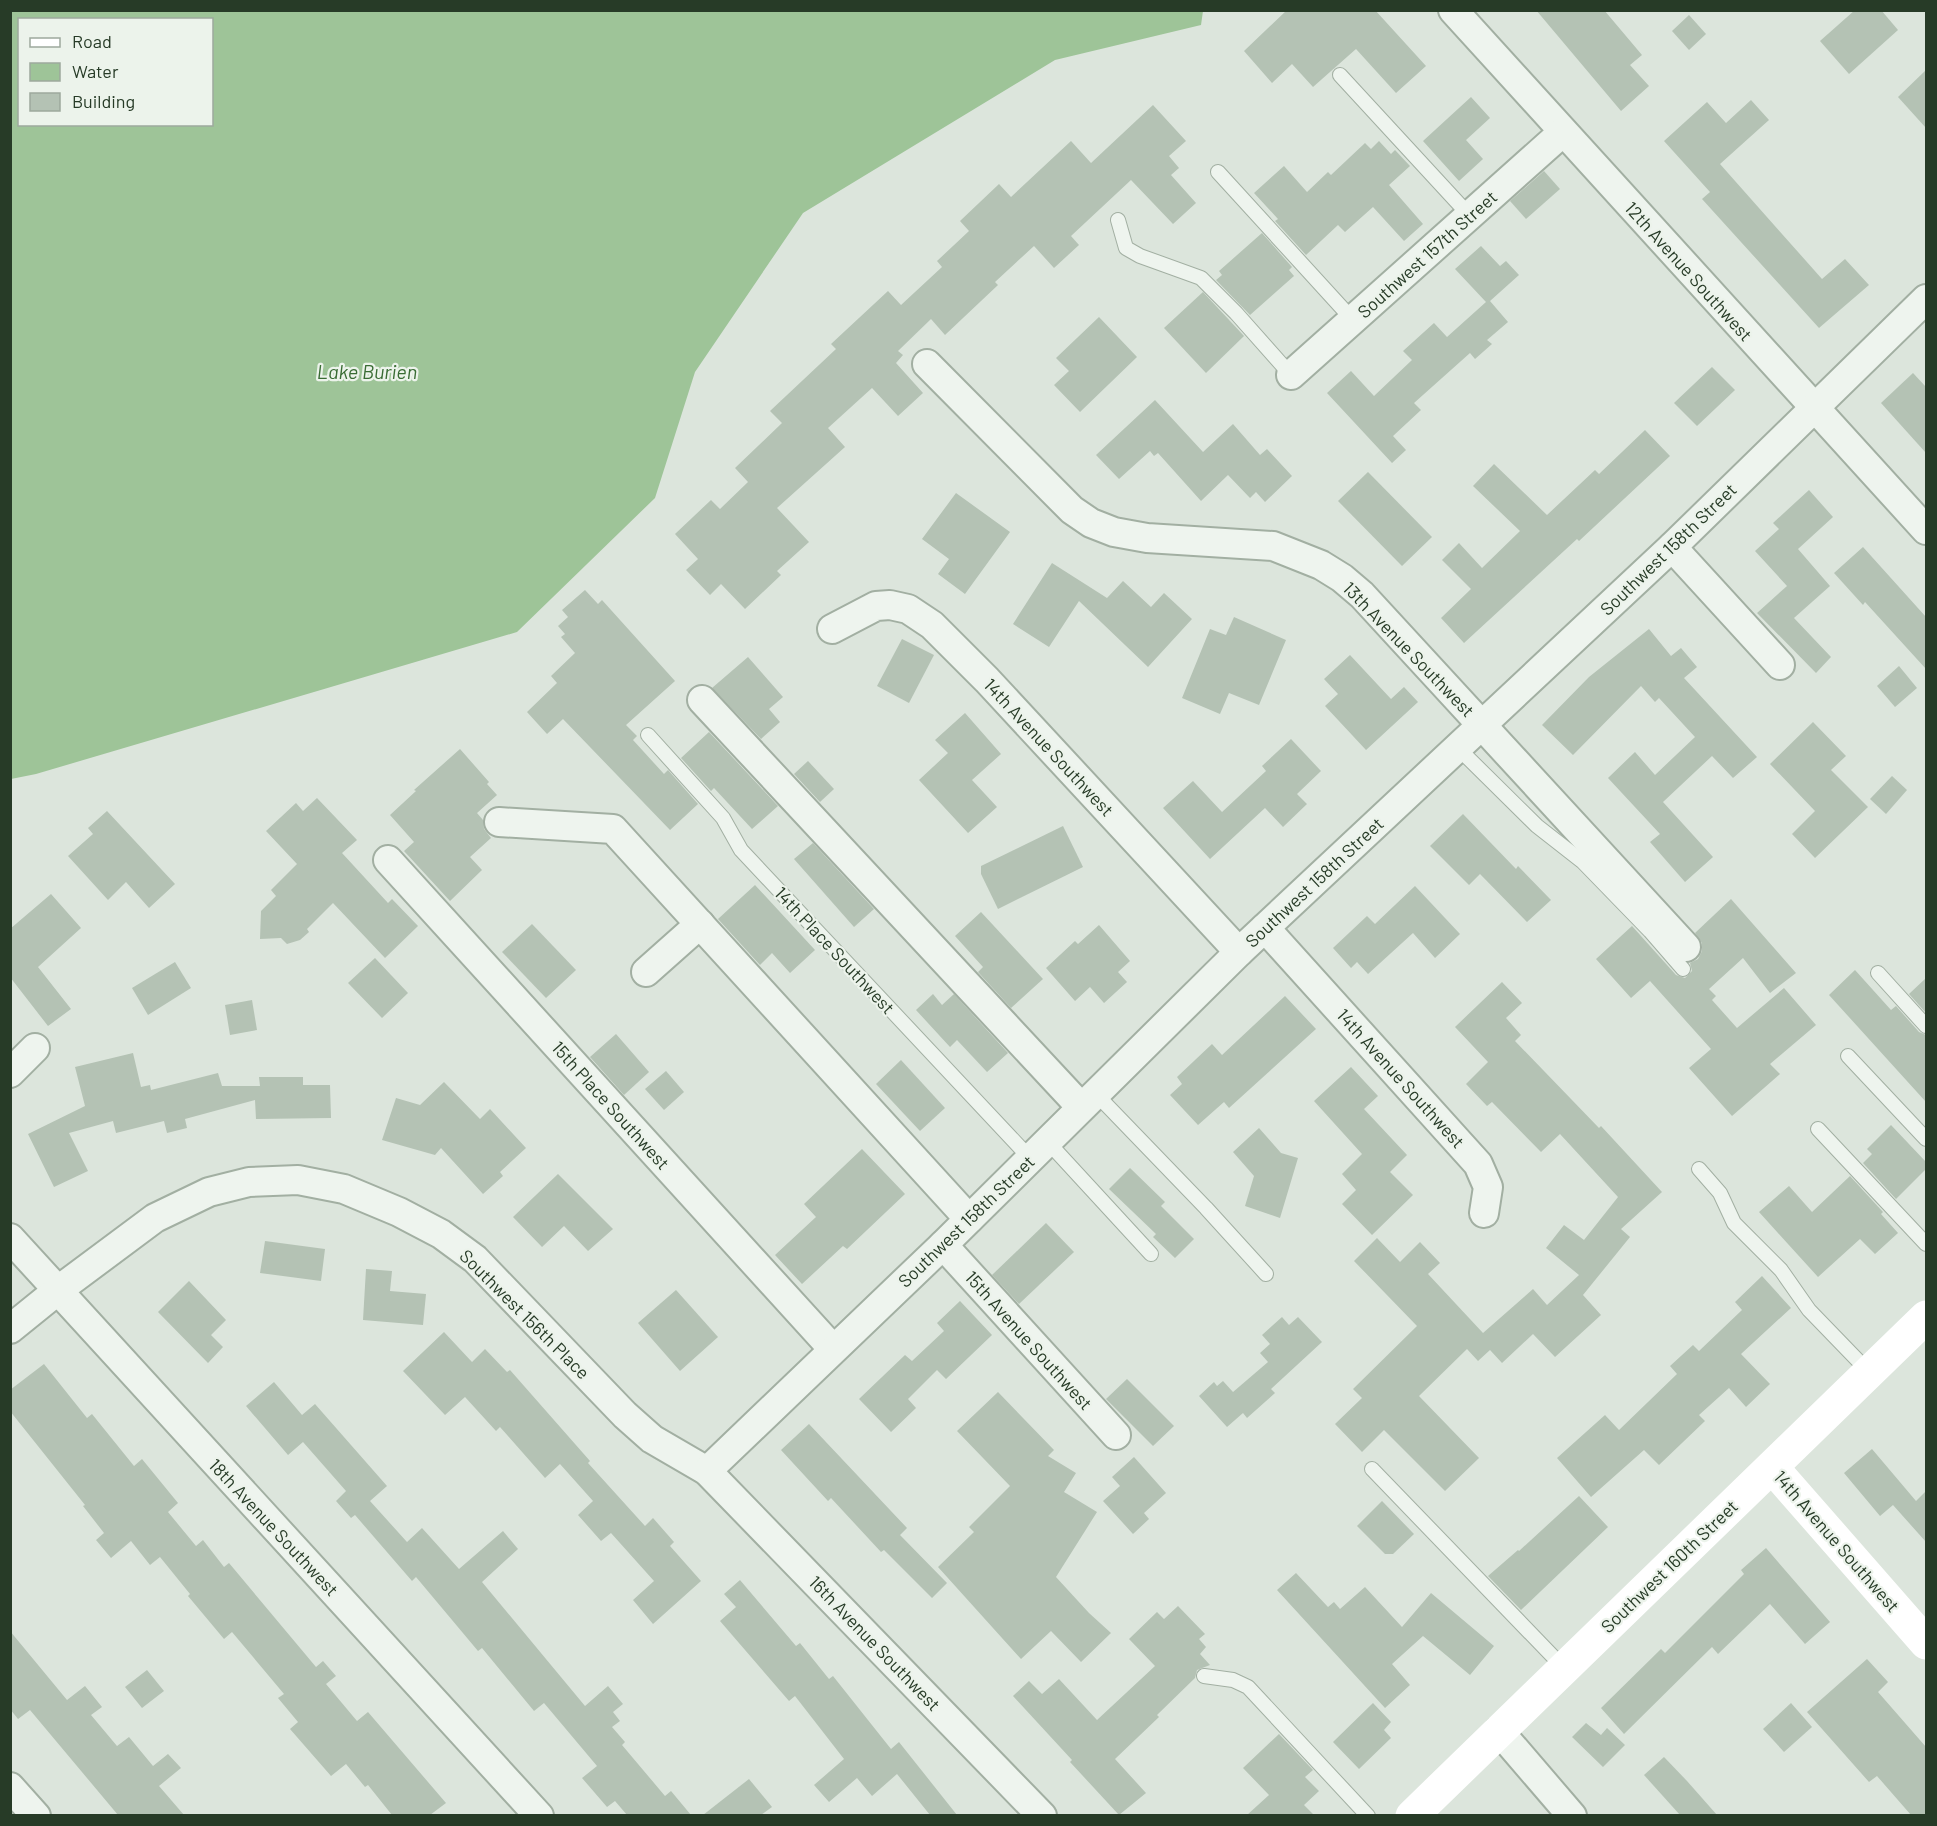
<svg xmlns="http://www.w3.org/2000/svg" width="1937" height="1826" viewBox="0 0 1937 1826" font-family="Barlow,sans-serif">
	<rect width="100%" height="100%" fill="#dce5dc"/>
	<!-- water -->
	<path fill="#9ec498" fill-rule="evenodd" d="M11,10H1203V11L1201,25L1055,60L803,213L695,372L655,498L517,632L36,774L11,779ZM20,20H212V124H20Z"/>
	<!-- building -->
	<g fill="#b4c2b4">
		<polygon points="1287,10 1375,10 1426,66 1396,93 1356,49 1313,87 1292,64 1272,83 1244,51"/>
		<polygon points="1536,10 1604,10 1642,55 1630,65 1649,86 1621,111"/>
		<polygon points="1855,10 1881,10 1898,30 1849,74 1820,41"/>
		<polygon points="1689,15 1706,34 1689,50 1672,31"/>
		<polygon points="1926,70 1926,128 1898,97"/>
		<polygon points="1471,97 1490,118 1466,140 1483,159 1459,181 1423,141"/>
		<polygon points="1751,100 1769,120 1720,164 1822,279 1845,259 1869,285 1819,328 1702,199 1710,192 1664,141 1707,102 1726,123"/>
		<polygon points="1153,105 1186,141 1169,156 1179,168 1171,175 1196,203 1173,224 1131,180 1071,236 1079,245 1054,268 1034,246 995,282 998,285 945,335 931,319 898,351 903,355 896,363 923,393 898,416 872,388 828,428 845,447 777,508 809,542 777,571 781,575 745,609 721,584 710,595 686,570 698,559 675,534 711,500 720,509 748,482 735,468 782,423 770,411 836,349 831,344 888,291 901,305 942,267 937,261 969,231 960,221 999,184 1011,197 1071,141 1091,163"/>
		<polygon points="1379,141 1391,154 1395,150 1410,166 1389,185 1423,224 1404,241 1373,207 1345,232 1338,225 1306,255 1275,221 1278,219 1254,193 1284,166 1307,192 1328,172 1331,175 1365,143 1371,149"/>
		<polygon points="1544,171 1560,189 1526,219 1510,201"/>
		<polygon points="1262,233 1292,267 1289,270 1294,276 1250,315 1216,280 1222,275 1219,271"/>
		<polygon points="1481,246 1500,266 1506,261 1519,275 1490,301 1508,322 1487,340 1492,344 1475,359 1470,353 1414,403 1421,410 1393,436 1406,450 1392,463 1327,393 1351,371 1374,396 1412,360 1403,351 1434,323 1447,337 1486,302 1455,269"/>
		<polygon points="1203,292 1244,336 1206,373 1164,328"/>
		<polygon points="1099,317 1137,357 1080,412 1054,385 1069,371 1056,358"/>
		<polygon points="1712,367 1735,390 1697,426 1674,403"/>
		<polygon points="1913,373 1926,387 1926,453 1881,403"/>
		<polygon points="1155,400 1203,452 1233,424 1260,455 1267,449 1292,476 1265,502 1256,492 1250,498 1228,475 1201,501 1158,453 1154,456 1150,451 1119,479 1096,455"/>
		<polygon points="1645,430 1670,456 1579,541 1577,539 1464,643 1441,618 1471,589 1442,560 1459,543 1482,568 1520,531 1473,486 1494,464 1547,515 1595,470 1599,474"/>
		<polygon points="1368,472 1432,537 1402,566 1338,501"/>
		<polygon points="1809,490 1833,517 1798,549 1830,586 1794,618 1831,657 1816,673 1757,613 1787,586 1755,551 1779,529 1773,523"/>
		<polygon points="956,493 1010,532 965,594 938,574 949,559 922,539"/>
		<polygon points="1863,547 1926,617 1926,669 1865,602 1863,605 1834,573"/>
		<polygon points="1052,563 1107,598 1123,581 1151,607 1164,593 1192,619 1148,667 1079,601 1049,647 1013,624"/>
		<polygon points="585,590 598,604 602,600 675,681 626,725 637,736 633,740 664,774 668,770 698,804 670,830 563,719 547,734 527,712 557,683 551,676 575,653 561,637 565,634 558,626 568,617 562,610"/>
		<polygon points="1234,617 1286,640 1259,705 1229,693 1220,714 1182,698 1210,629 1226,635"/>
		<polygon points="1649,629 1671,656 1681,648 1697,667 1684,678 1757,757 1733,778 1712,756 1663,802 1713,857 1685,882 1650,842 1660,834 1608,778 1635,752 1655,775 1695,737 1659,698 1655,702 1641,686 1573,755 1542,725 1589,677"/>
		<polygon points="902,639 934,655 909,703 877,686"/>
		<polygon points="1350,655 1391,699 1404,687 1418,702 1366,750 1325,706 1338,694 1324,679"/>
		<polygon points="748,657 783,697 769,709 780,722 761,739 712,688"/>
		<polygon points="1899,666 1917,688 1895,707 1877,686"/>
		<polygon points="965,713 1001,754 972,780 997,807 968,833 919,780 948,753 935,740"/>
		<polygon points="1813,722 1846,756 1831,770 1868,807 1815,858 1792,834 1815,811 1770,764"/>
		<polygon points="709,732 778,806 752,829 714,788 711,791 681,758"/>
		<polygon points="1291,739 1321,771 1297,794 1307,804 1283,827 1265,808 1210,859 1163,808 1193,781 1222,812 1266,771 1262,766"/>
		<polygon points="460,749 489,782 487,784 497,795 477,813 483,820 484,829 491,838 470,857 482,870 450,901 404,851 414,842 390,815 416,791 414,790"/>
		<polygon points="808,761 834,789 820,802 794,774"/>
		<polygon points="1892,776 1907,790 1886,814 1870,799"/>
		<polygon points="317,798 357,840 342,853 388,903 392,899 418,926 385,958 333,903 307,929 309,932 300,940 287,944 281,938 260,939 261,911 276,896 271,890 297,864 266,831 296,803 303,811"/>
		<polygon points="107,811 175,884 149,908 126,882 108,900 68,856 93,834 88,828"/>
		<polygon points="1463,814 1516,869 1518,866 1551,900 1527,922 1480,874 1469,885 1430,846"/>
		<polygon points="1063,826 1083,867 998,909 981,874 981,866"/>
		<polygon points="813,843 874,909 854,927 794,859"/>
		<polygon points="755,885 815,950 790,973 772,953 760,965 718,919"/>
		<polygon points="1415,886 1460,934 1435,958 1413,933 1368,974 1357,962 1351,968 1333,948 1367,916 1375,924"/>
		<polygon points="51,894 81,928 38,967 71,1009 48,1026 10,977 10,929"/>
		<polygon points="1731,899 1796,973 1770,993 1743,958 1709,989 1716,996 1712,1000 1737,1028 1784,988 1816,1025 1770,1064 1780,1074 1732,1116 1689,1068 1711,1049 1650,981 1631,998 1596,959 1632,926 1676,975 1685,978 1692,971 1690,963 1698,959 1702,951 1702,943 1695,933"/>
		<polygon points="981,912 1043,979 1011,1008 978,972 983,967 955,936"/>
		<polygon points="532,924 576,970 546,998 502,952"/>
		<polygon points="1099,925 1130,961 1118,972 1127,982 1104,1003 1090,987 1075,1001 1046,968 1075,941 1078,944"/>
		<polygon points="375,958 408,993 382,1018 348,983"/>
		<polygon points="175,962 191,988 148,1015 132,988"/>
		<polygon points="1855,970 1891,1010 1896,1006 1919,1032 1926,1035 1926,1102 1829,995"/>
		<polygon points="1926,978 1926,1013 1909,994"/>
		<polygon points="1502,982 1522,1003 1506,1018 1521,1035 1515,1041 1599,1128 1601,1126 1662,1192 1621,1229 1630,1237 1583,1295 1601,1315 1555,1357 1533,1334 1502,1363 1490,1350 1478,1361 1467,1349 1419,1396 1479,1458 1445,1491 1384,1430 1362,1452 1335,1424 1362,1398 1353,1389 1417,1326 1354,1261 1377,1238 1400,1262 1420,1242 1440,1263 1428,1274 1483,1333 1533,1289 1547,1305 1579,1275 1546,1248 1564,1225 1584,1240 1618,1197 1560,1134 1541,1152 1492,1102 1487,1106 1466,1084 1488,1062 1455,1027"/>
		<polygon points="933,994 942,1005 954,994 1008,1053 987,1072 957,1040 950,1047 916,1010"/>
		<polygon points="1285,996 1316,1029 1229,1108 1224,1102 1198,1125 1170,1095 1182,1084 1177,1077 1212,1044 1222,1055"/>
		<polygon points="252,1000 257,1030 230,1035 225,1005"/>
		<polygon points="616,1034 649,1072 624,1095 590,1057"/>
		<polygon points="133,1053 141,1087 150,1085 151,1090 218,1073 222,1086 260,1086 259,1077 303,1077 303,1085 330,1085 331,1118 256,1119 255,1100 185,1119 187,1128 167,1133 164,1121 116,1133 113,1121 69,1133 88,1171 54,1187 28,1134 85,1106 75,1067"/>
		<polygon points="901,1060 945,1108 920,1131 876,1084"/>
		<polygon points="1351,1067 1378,1096 1364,1109 1407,1155 1390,1172 1413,1195 1372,1235 1342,1204 1356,1190 1342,1174 1362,1154 1314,1101"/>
		<polygon points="666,1071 684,1092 664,1110 645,1089"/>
		<polygon points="444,1082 480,1119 490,1109 526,1148 500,1172 503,1176 483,1194 441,1148 435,1155 382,1140 396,1098 420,1105"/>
		<polygon points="1891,1125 1926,1162 1926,1169 1896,1199 1863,1163 1872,1154 1867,1149"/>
		<polygon points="1259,1128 1281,1153 1298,1158 1280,1218 1245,1206 1254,1176 1233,1152"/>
		<polygon points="862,1149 905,1194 847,1249 843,1246 802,1284 775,1255 816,1217 804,1204"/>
		<polygon points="1130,1168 1165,1202 1161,1206 1194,1239 1175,1258 1153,1237 1156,1234 1109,1189"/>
		<polygon points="558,1174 613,1229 588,1251 564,1226 542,1247 513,1217"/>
		<polygon points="1850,1176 1883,1212 1881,1214 1898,1233 1875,1254 1860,1239 1818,1277 1759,1212 1789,1186 1812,1212"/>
		<polygon points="1046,1223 1074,1252 1019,1304 992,1275"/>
		<polygon points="265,1241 325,1249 321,1281 260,1273"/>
		<polygon points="366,1269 392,1271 390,1291 426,1294 423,1325 363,1320"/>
		<polygon points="1762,1276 1791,1308 1741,1354 1770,1384 1746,1407 1729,1388 1699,1415 1705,1421 1659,1465 1644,1450 1591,1497 1557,1458 1605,1415 1619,1430 1677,1374 1670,1366 1693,1345 1699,1351 1742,1310 1735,1302"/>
		<polygon points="189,1281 226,1320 211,1335 223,1347 208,1363 158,1312"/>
		<polygon points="676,1290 718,1337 680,1371 638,1323"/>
		<polygon points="960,1301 992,1335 946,1379 937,1370 908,1399 916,1408 891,1432 859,1399 905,1355 912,1361 944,1331 937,1323"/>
		<polygon points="1282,1317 1289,1325 1298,1317 1322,1342 1271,1389 1275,1393 1247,1418 1243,1413 1227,1427 1199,1396 1214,1382 1217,1386 1223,1381 1233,1392 1268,1362 1260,1353 1270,1344 1262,1335"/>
		<polygon points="444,1332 472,1362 485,1349 507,1372 510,1370 590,1461 588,1463 645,1526 653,1518 674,1542 670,1546 701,1581 653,1624 633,1600 654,1581 611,1533 601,1541 578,1515 593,1501 560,1464 545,1478 500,1427 496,1431 465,1397 445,1415 403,1371"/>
		<polygon points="44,1364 87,1418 92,1414 134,1466 142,1459 178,1503 168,1512 196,1546 203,1540 224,1567 229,1563 316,1667 323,1661 336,1676 326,1684 357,1721 368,1712 446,1803 430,1815 392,1815 368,1785 365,1787 346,1764 331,1776 290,1729 298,1722 278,1698 284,1694 232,1632 224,1639 188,1596 190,1594 160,1557 150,1565 131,1541 111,1558 96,1540 104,1533 83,1506 85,1505 10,1411 10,1390"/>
		<polygon points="1127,1379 1174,1426 1153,1446 1106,1399"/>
		<polygon points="274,1382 302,1415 315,1404 387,1486 370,1501 407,1542 422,1528 459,1569 503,1531 518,1549 482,1582 585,1706 608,1686 623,1704 613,1712 620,1721 612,1727 625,1742 622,1745 665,1796 671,1791 691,1815 627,1815 615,1801 607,1807 582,1778 597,1766 544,1703 534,1711 482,1648 478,1651 416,1577 412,1581 355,1515 351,1518 336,1501 346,1491 303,1442 288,1455 246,1406"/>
		<polygon points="998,1392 1054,1450 1048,1456 1076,1473 1064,1492 1097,1512 1056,1577 1089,1613 1111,1633 1081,1662 1051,1631 1021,1659 938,1567 974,1532 969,1527 1010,1486 957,1431"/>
		<polygon points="809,1424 907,1528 900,1535 947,1583 932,1598 884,1550 881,1552 831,1498 828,1501 781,1450"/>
		<polygon points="1872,1449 1916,1501 1926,1491 1926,1542 1893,1505 1880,1516 1844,1473"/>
		<polygon points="1134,1457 1166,1493 1144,1513 1149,1519 1133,1534 1103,1501 1120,1486 1112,1477"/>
		<polygon points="1579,1496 1608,1527 1521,1610 1488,1576 1518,1550 1519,1551"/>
		<polygon points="1382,1501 1414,1534 1393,1554 1385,1554 1357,1526"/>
		<polygon points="1766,1548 1830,1622 1805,1644 1770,1604 1718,1654 1712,1647 1624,1734 1601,1708 1661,1649 1665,1653 1744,1574 1741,1570"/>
		<polygon points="1296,1573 1328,1607 1334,1602 1340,1609 1365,1587 1402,1627 1431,1593 1494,1646 1470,1675 1423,1636 1392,1664 1410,1685 1385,1708 1277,1590"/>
		<polygon points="740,1580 796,1646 800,1643 829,1679 833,1676 891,1749 899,1742 957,1815 930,1815 897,1774 872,1796 857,1778 829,1802 814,1785 844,1759 795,1696 789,1701 720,1621 736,1607 724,1594"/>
		<polygon points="1178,1606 1205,1634 1199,1639 1206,1647 1200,1654 1210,1665 1197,1670 1195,1678 1157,1715 1159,1717 1115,1759 1146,1793 1119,1815 1070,1762 1072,1760 1013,1696 1029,1681 1042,1694 1059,1679 1097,1720 1155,1666 1129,1639 1157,1612 1164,1619"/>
		<polygon points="10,1631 67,1700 85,1686 102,1707 91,1715 117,1746 129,1737 153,1766 168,1754 181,1768 159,1786 184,1815 118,1815 30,1710 18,1719 10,1709"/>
		<polygon points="1867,1659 1888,1682 1878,1692 1926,1747 1926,1815 1911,1815 1877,1776 1869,1782 1807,1712"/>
		<polygon points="147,1670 164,1691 142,1708 125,1687"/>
		<polygon points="1373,1703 1391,1722 1384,1730 1391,1738 1359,1769 1333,1742"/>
		<polygon points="1791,1703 1812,1727 1784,1752 1763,1729"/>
		<polygon points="1586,1723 1601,1735 1607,1728 1625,1745 1603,1767 1572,1737"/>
		<polygon points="1279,1734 1313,1770 1305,1777 1319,1791 1304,1805 1314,1815 1247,1815 1269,1795 1243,1768"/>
		<polygon points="1664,1757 1687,1781 1717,1815 1680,1815 1644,1775"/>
		<polygon points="749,1779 772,1807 761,1815 703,1815"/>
	</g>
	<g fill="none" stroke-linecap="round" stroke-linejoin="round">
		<defs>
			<g id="lane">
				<polyline points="1340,75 1470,216"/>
				<polyline points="1218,172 1353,320"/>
				<polyline points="1118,220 1126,248 1140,256 1201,278 1236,313 1291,375"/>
				<polyline points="648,735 723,818 741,850 1030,1158"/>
				<polyline points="1458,748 1537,826 1583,862 1650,931 1683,969"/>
				<polyline points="1878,973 1926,1026"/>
				<polyline points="1848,1056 1926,1139"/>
				<polyline points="1096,1094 1206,1208 1266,1274"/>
				<polyline points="1818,1129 1926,1244"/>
				<polyline points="1047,1141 1151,1254"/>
				<polyline points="1699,1169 1720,1193 1734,1223 1781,1270 1809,1310 1869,1372"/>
				<polyline points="1372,1469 1564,1668"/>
				<polyline points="1204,1676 1233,1680 1248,1687 1368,1816"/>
			</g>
			<g id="street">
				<polyline points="1453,10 1926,530"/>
				<polyline points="927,364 1072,510 1091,523 1114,532 1147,538 1273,546 1321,565 1342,578 1362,595 1686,947"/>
				<polyline points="1291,375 1563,132"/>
				<polyline points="1672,547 1780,665"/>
				<polyline points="832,629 876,606 890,605 908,609 932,625 987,680 1239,952"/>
				<polyline points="702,700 1081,1107"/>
				<polyline points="499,822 613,829 969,1219"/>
				<polyline points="388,860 833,1349"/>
				<polyline points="1265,928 1478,1164 1488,1187 1484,1213"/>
				<polyline points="646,972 700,924"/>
				<polyline points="10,1073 35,1048"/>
				<polyline points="10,1238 539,1816"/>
				<polyline points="943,1245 1116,1435"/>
				<polyline points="10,1329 57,1291 155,1218 209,1192 249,1182 298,1180 344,1189 399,1212 441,1234 475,1259 625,1415 652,1439 707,1471 1042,1816"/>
				<polyline points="707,1471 943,1245 1239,952 1672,547 1926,299"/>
				<polyline points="1499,1731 1572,1816"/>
				<polyline points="10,1787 36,1816"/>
			</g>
		</defs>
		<!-- lane casing -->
		<use href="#lane" stroke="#a2afa2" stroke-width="16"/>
		<!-- street casing -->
		<use href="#street" stroke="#a2afa2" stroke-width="32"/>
		<!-- lane -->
		<use href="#lane" stroke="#eef4ee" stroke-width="14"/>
		<!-- street -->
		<use href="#street" stroke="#eef4ee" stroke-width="28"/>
		<!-- secondary -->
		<g stroke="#fff" stroke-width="33">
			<polyline points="1772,1467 1926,1643"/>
			<polyline points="1412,1816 1926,1317"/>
		</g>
	</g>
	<g text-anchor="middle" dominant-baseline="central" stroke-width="4.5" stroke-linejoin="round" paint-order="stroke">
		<!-- street labels -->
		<g font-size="18" fill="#273b27" stroke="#ecf3eb">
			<text transform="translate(1427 254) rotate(-42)">Southwest 157th Street</text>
			<text transform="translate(1689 271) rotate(48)">12th Avenue Southwest</text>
			<text transform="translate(1668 549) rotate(-44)">Southwest 158th Street</text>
			<text transform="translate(1409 649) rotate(46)">13th Avenue Southwest</text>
			<text transform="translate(1049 747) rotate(47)">14th Avenue Southwest</text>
			<text transform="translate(1314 882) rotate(-43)">Southwest 158th Street</text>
			<text transform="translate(835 950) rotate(47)">14th Place Southwest</text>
			<text transform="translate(1401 1078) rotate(48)">14th Avenue Southwest</text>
			<text transform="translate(611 1105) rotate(48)">15th Place Southwest</text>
			<text transform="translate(966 1221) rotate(-44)">Southwest 158th Street</text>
			<text transform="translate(525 1314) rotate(45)">Southwest 156th Place</text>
			<text transform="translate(1029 1340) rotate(48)">15th Avenue Southwest</text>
			<text transform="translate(274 1527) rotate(47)">18th Avenue Southwest</text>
			<text transform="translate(1837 1541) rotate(49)">14th Avenue Southwest</text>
			<text transform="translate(1669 1566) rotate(-44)">Southwest 160th Street</text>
			<text transform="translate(875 1643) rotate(46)">16th Avenue Southwest</text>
		</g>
		<!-- water labels -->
		<g font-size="20" font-style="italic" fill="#396c34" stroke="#ecf3eb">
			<text x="367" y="371">Lake Burien</text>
		</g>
	</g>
	<!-- border -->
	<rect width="1937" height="1826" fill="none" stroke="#273b27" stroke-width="24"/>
	<!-- legend -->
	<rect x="18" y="18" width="195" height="108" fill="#ecf3eb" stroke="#9da99d" stroke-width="1.5"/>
	<rect x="30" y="38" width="30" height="9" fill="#ffffff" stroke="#9da99d" stroke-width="1.5"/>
	<text x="72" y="48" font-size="18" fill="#273b27">Road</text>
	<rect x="30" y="63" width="30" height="18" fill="#9ec498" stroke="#9da99d" stroke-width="1.5"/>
	<text x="72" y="78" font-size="18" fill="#273b27">Water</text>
	<rect x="30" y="93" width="30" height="18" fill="#b4c2b4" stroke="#9da99d" stroke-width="1.5"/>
	<text x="72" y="108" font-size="18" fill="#273b27">Building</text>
</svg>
